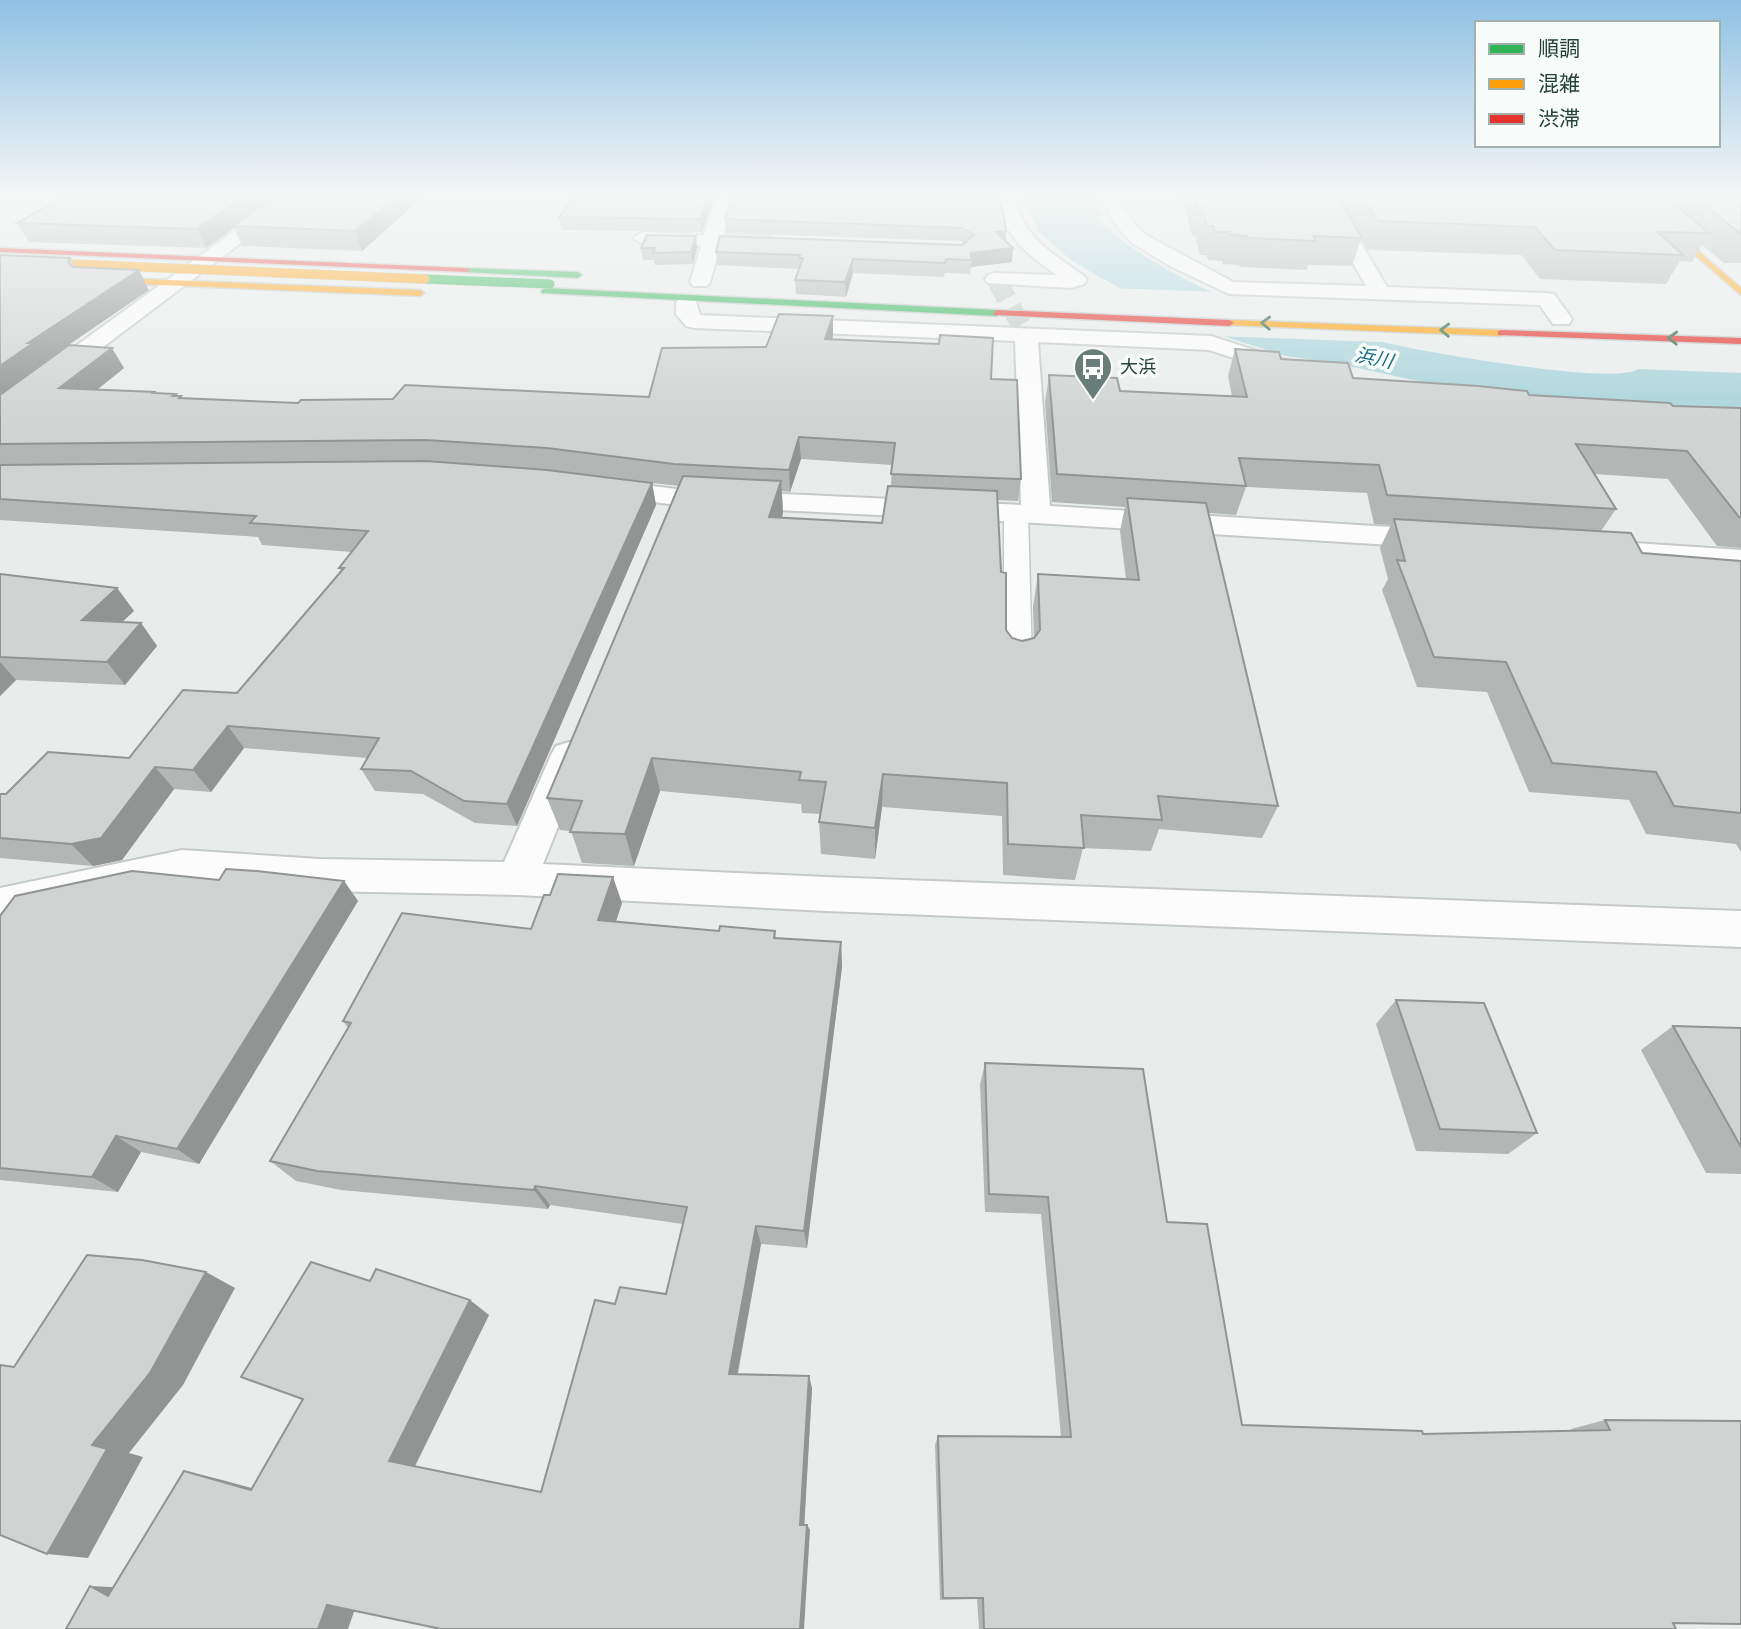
<svg xmlns="http://www.w3.org/2000/svg" width="1741" height="1629" viewBox="0 0 1741 1629" font-family="Helvetica,'Noto Sans JP',sans-serif">
	<rect width="100%" height="100%" fill="#e8edeb"/>
	<!-- water -->
	<path fill="#a9d4db" d="M1022,197H1093L1102,216L1096,218C1130,251 1173,274 1216,294C1274,310 1332,330 1391,344C1426,352 1616,386 1638,369L1741,373V412L1455,389L1335,363L1286,356L1232,339L1165,312L1096,275L1071,260L1039,232Z"/>
	<!-- pier -->
	<polygon fill="#e8edeb" points="1109,288 1221,292 1405,343 1215,336 1163,315"/>
	<g fill="none" stroke-linecap="round" stroke-linejoin="round">
		<!-- street-tunnel -->
		<polyline stroke="#c1cbc8" stroke-width="20" stroke-dasharray="20 10" stroke-linecap="butt" points="997,281 1026,334"/>
		<defs>
			<polygon id="lane" points="1016,506 1024,508 1028,513 1032,663 1028,669 1018,672 1008,669 1004,663 1004,513 1008,508"/>
			<g id="street">
				<polygon points="281,197 302,197 9,418 0,421 0,401"/>
				<polygon points="716,197 734,197 723,235 770,237 780,243 770,249 720,247 710,282 707,286 693,286 690,282 701,246 643,244 633,238 643,232 704,235"/>
				<path d="M997,197H1015C1022,237 1053,254 1084,276L1087,280L1084,284L1071,288L988,283L985,279L988,275L995,273L1057,275C1027,255 1002,234 997,197Z"/>
				<polygon points="1101,197 1119,197 1132,221 1146,235 1233,282 1366,286 1316,197 1334,197 1387,287 1546,293 1554,294 1572,319 1569,324 1553,324 1540,305 1229,294 1170,266 1132,243 1115,224"/>
				<polygon points="687,297 695,298 700,315 1211,336 1291,362 1295,367 1291,372 1283,374 1209,350 1038,342 1050,506 1439,530 1449,533 1454,539 1449,545 1439,548 1036,523 677,505 591,494 587,488 591,482 601,480 677,489 1021,505 1015,341 694,328 686,326 676,314 676,303 679,298"/>
				<polygon points="1589,540 1741,550 1741,568 1579,555 1574,549 1579,543"/>
				<polygon points="569,742 582,746 587,755 543,864 826,877 1741,911 1741,947 826,911 517,895 320,891 182,882 0,922 0,888 182,850 320,859 504,862 551,755 556,746"/>
			</g>
			<g id="fast">
				<polygon points="467,268 578,272 582,275 578,278 464,272 463,270"/>
				<polygon points="545,288 997,310 1001,313 997,316 542,293 541,291"/>
			</g>
			<g id="slow">
				<polygon points="1628,197 1637,197 1741,288 1741,295"/>
				<polygon points="92,277 420,290 424,293 420,296 89,282 88,280"/>
				<polygon points="1229,320 1501,330 1506,333 1501,336 1226,325 1224,323"/>
			</g>
			<g id="jam">
				<polygon points="0,248 467,268 471,270 467,272 0,252"/>
				<polygon points="997,310 1229,320 1234,323 1229,326 994,315 993,313"/>
				<polygon points="1501,330 1741,338 1741,344 1498,335 1498,331"/>
			</g>
		</defs>
		<!-- lane casing -->
		<use href="#lane" stroke="#c5cac8" stroke-width="3"/>
		<!-- street casing -->
		<use href="#street" stroke="#c5cac8" stroke-width="4"/>
		<!-- fast casing -->
		<use href="#fast" stroke="#c3cbc8" stroke-width="3"/>
		<!-- slow casing -->
		<use href="#slow" stroke="#c3cbc8" stroke-width="3"/>
		<!-- jam casing -->
		<use href="#jam" stroke="#c3cbc8" stroke-width="3"/>
		<!-- lane -->
		<use href="#lane" fill="#fcfcfc" fill-rule="evenodd"/>
		<!-- street -->
		<use href="#street" fill="#fcfcfc" fill-rule="evenodd"/>
		<!-- fast -->
		<use href="#fast" fill="#30b455" fill-rule="evenodd"/>
		<!-- slow -->
		<use href="#slow" fill="#ff9f0a" fill-rule="evenodd"/>
		<!-- jam -->
		<use href="#jam" fill="#e5322d" fill-rule="evenodd"/>
		<defs>
			<polyline id="fast-bridge" points="425,279 550,284"/>
			<polyline id="slow-bridge" points="0,261 425,279"/>
		</defs>
		<!-- fast-bridge casing -->
		<use href="#fast-bridge" stroke="#c3ccc9" stroke-width="10" stroke-linecap="butt"/>
		<!-- slow-bridge casing -->
		<use href="#slow-bridge" stroke="#c3ccc9" stroke-width="10" stroke-linecap="butt"/>
		<!-- fast-bridge -->
		<use href="#fast-bridge" stroke="#30b455" stroke-width="9"/>
		<!-- slow-bridge -->
		<use href="#slow-bridge" stroke="#ff9f0a" stroke-width="9"/>
	</g>
	<!-- wall -->
	<g fill="#b2b6b5" fill-rule="evenodd">
		<polygon points="423,197 362,251 242,246 234,228 206,248 29,242 17,223"/>
		<polygon points="714,197 702,232 562,230 559,217"/>
		<polygon points="998,197 1006,241 1012,262 971,267 970,274 945,273 944,277 853,273 846,297 796,294 795,280 799,269 717,265 716,252 962,245 964,243 961,241 726,233 725,219"/>
		<polygon points="1182,197 1741,197 1741,263 1724,263 1702,245 1692,262 1680,261 1666,284 1540,279 1521,255 1368,250 1361,239 1352,266 1308,265 1307,270 1240,267 1239,265 1223,264 1222,261 1208,260 1206,255 1200,255 1195,236 1192,236"/>
		<polygon points="641,248 697,248 693,264 655,265 654,260 643,260"/>
		<path d="M0,255L70,258L75,267L149,290L45,361L46,362L124,368L98,389L157,393L181,396L182,398L298,403L649,397L766,347L833,336L832,339L991,379L1021,479L1018,501L997,500L1006,630L1012,638L1022,641L1034,638L1033,607L1038,574L1126,579L1120,531L1125,507L1052,502L1045,402L1049,375L1120,391L1232,396L1228,376L1235,349L1281,359L1353,378L1529,395L1673,406L1741,408V548L1717,546L1668,479L1595,474L1616,509L1601,531L1642,553L1741,561V852L1736,844L1646,834L1629,800L1529,792L1487,692L1417,687L1382,590L1388,579L1380,548L1391,525L1374,524L1367,493L1246,487L1236,515L1209,513L1278,806L1262,838L1159,829L1151,851L1083,848L1075,880L1003,875L1002,816L882,807L875,859L821,854L819,822L821,814L802,813L801,804L660,791L634,866L582,863L571,831L560,830L547,798L679,486L652,483L656,505L517,826L475,823L423,794L375,791L361,769L367,758L244,748L211,792L174,789L122,860L93,866L0,858V794H6L129,758L237,693L341,571L339,568L352,552L262,545L258,537L0,520ZM801,459L892,465L891,486L882,523L782,518L783,513L782,491L790,492Z"/>
		<polygon points="0,574 117,588 134,611 121,622 141,623 157,646 125,685 16,680 0,696"/>
		<polygon points="219,880 344,881 358,901 199,1164 141,1152 118,1192 0,1180 0,916"/>
		<polygon points="622,903 616,921 719,931 775,931 776,938 841,942 842,967 807,1248 761,1244 738,1374 812,1388 804,1525 807,1525 810,1530 354,1611 113,1587 184,1471 218,1479 252,1488 302,1400 241,1377 370,1281 489,1315 415,1466 541,1492 615,1304 666,1294 683,1224 550,1205 548,1209 341,1190 296,1181 270,1161 348,1028 343,1021 531,929"/>
		<polygon points="1396,1000 1537,1133 1508,1154 1416,1151 1376,1024"/>
		<polygon points="1673,1026 1741,1028 1741,1174 1706,1173 1641,1050"/>
		<polygon points="985,1063 1167,1222 1242,1425 1423,1434 1572,1431 1571,1429 1605,1420 1741,1421 1741,1624 1673,1624 1676,1629 979,1629 977,1599 940,1600 935,1445 938,1436 1061,1437 1041,1214 985,1212 980,1084"/>
	</g>
	<!-- shaded-wall -->
	<g fill="#919493">
		<polygon points="243,197 276,197 233,226 234,228 206,248 197,229"/>
		<polygon points="396,197 423,197 362,251 355,231"/>
		<polygon points="708,197 714,197 702,232 700,219"/>
		<polygon points="1006,231 1005,245 996,232"/>
		<polygon points="696,236 697,248 693,264 691,252"/>
		<polygon points="1013,248 1012,262 971,267 971,253"/>
		<polygon points="853,259 853,273 846,297 845,282"/>
		<polygon points="139,270 149,290 45,361 47,364 0,398 0,366 28,343"/>
		<polygon points="833,316 833,336 826,359 825,339"/>
		<polygon points="112,348 124,368 73,409 59,388"/>
		<polygon points="799,437 801,459 790,492 789,470"/>
		<polygon points="781,481 783,513 772,550 769,517"/>
		<polygon points="652,483 656,505 517,826 507,804"/>
		<polygon points="117,588 134,611 100,643 82,620"/>
		<polygon points="141,623 157,646 125,685 107,662"/>
		<polygon points="0,662 16,680 0,696"/>
		<polygon points="228,726 244,748 211,792 193,770"/>
		<polygon points="652,758 660,791 634,866 625,834"/>
		<polygon points="155,767 174,789 122,860 93,866 71,844"/>
		<polygon points="883,774 882,807 875,859 875,828"/>
		<polygon points="613,877 622,903 608,945 598,920"/>
		<polygon points="344,881 358,901 199,1164 177,1149"/>
		<polygon points="841,942 842,967 807,1248 804,1231"/>
		<polygon points="116,1136 141,1152 118,1192 92,1177"/>
		<polygon points="535,1186 550,1205 548,1209 534,1190"/>
		<polygon points="756,1226 761,1244 735,1386 729,1374"/>
		<polygon points="206,1272 235,1288 183,1385 129,1453 143,1457 88,1558 47,1554 92,1445"/>
		<polygon points="470,1300 489,1315 413,1470 389,1461"/>
		<polygon points="809,1376 812,1388 804,1531 800,1525"/>
		<polygon points="184,1471 218,1479 283,1497 251,1490"/>
		<polygon points="807,1525 810,1530 804,1629 800,1629"/>
		<polygon points="90,1586 132,1588 108,1596"/>
		<polygon points="327,1605 356,1606 348,1629 318,1629"/>
	</g>
	<!-- building -->
	<g fill="#cfd4d2" stroke="#919493" stroke-width="2">
		<polygon points="64,197 243,197 197,229 17,223"/>
		<polygon points="274,197 396,197 355,231 233,226"/>
		<polygon points="575,197 708,197 700,219 559,217"/>
		<polygon points="732,197 998,197 1003,210 1006,231 996,232 1013,248 971,253 971,260 946,259 945,263 853,259 845,282 795,280 803,258 799,258 800,255 716,252 720,236 962,245 974,235 962,228 725,219"/>
		<polygon points="1195,197 1338,197 1362,238 1313,236 1316,241 1248,238 1247,236 1231,235 1230,232 1215,232 1213,226 1207,226 1201,208 1198,208"/>
		<polygon points="1362,197 1666,197 1709,233 1658,232 1683,255 1555,250 1535,227 1378,221"/>
		<polygon points="1695,197 1741,197 1741,234"/>
		<polygon points="647,235 696,236 691,252 653,253 655,248 641,248"/>
		<polygon points="0,255 70,258 68,262 73,267 139,270 28,343 33,343 0,366"/>
		<polygon points="779,314 833,316 825,339 939,344 940,335 993,338 991,379 1017,380 1021,479 891,474 895,443 799,437 789,470 674,464 547,448 426,440 0,444 0,395 69,345 112,348 59,388 156,392 154,393 176,394 173,396 181,396 179,398 298,403 301,400 393,399 405,385 649,397 662,348 766,347"/>
		<polygon points="1235,349 1279,352 1281,359 1348,363 1353,378 1478,386 1527,391 1529,395 1670,403 1673,406 1741,408 1741,517 1739,517 1687,451 1576,444 1616,509 1387,495 1379,465 1239,458 1246,486 1057,474 1049,375 1117,378 1120,391 1247,397"/>
		<polygon points="426,461 547,470 652,483 507,804 464,801 411,771 361,769 379,738 228,726 193,770 155,767 101,838 71,844 0,838 0,794 6,794 48,752 129,758 183,690 237,693 344,568 339,568 368,531 250,523 256,516 0,499 0,465"/>
		<polygon points="683,476 781,481 769,517 882,523 888,486 997,491 1001,572 1006,573 1006,630 1012,638 1022,641 1034,638 1040,630 1038,574 1139,580 1127,498 1206,503 1278,806 1158,796 1162,820 1081,815 1084,848 1008,844 1007,783 883,774 875,828 819,822 826,782 799,780 801,772 652,758 625,834 570,832 582,801 547,798"/>
		<polygon points="1394,519 1631,533 1642,553 1741,561 1741,813 1674,806 1656,772 1552,763 1506,662 1434,657 1397,560 1405,561"/>
		<polygon points="0,574 117,588 82,620 141,623 107,662 0,657"/>
		<polygon points="226,869 257,871 344,881 177,1149 116,1136 92,1177 0,1168 0,916 15,896 132,871 219,880"/>
		<polygon points="558,874 613,877 598,920 719,931 720,926 775,931 774,938 841,942 804,1231 756,1226 729,1374 809,1376 800,1525 807,1525 800,1629 441,1629 327,1605 318,1629 66,1629 90,1586 108,1596 184,1471 251,1490 303,1399 241,1377 311,1262 370,1281 376,1269 470,1300 389,1461 541,1492 595,1300 615,1304 620,1287 666,1294 687,1207 535,1186 534,1190 317,1171 270,1161 351,1023 343,1021 402,913 531,929 544,895 550,895"/>
		<polygon points="1396,1000 1484,1003 1537,1133 1440,1129"/>
		<polygon points="1673,1026 1741,1028 1741,1147"/>
		<polygon points="985,1063 1143,1069 1167,1222 1207,1224 1242,1425 1422,1431 1423,1434 1610,1430 1605,1420 1741,1421 1741,1624 1673,1623 1676,1629 984,1629 983,1598 943,1598 938,1436 1071,1437 1048,1197 989,1194"/>
		<polygon points="87,1255 142,1260 206,1272 150,1373 92,1445 107,1449 47,1554 0,1535 0,1365 14,1367"/>
	</g>
	<!-- one-way arrows -->
	<defs><path id="oneway-chevron" d="M-2-3.5L2.5 0L-2 3.5" fill="none" stroke-width="1.6" stroke-linecap="round" stroke-linejoin="round" transform="scale(1.75)"/></defs>
	<g stroke="#286442">
		<use href="#oneway-chevron" transform="translate(1266 323) rotate(-178)"/>
		<use href="#oneway-chevron" transform="translate(1445 330) rotate(-178)"/>
		<use href="#oneway-chevron" transform="translate(1673 338) rotate(-178)"/>
	</g>
	<!-- sky -->
	<linearGradient id="sky" x2="0" y2="1"><stop stop-color="#8fc1e3"/><stop offset="0.46" stop-color="#f5f7f6"/><stop offset="1" stop-color="#f5f7f6" stop-opacity="0"/></linearGradient>
	<rect width="1741" height="425" fill="url(#sky)"/>
	<!-- icons -->
	<defs>
		<symbol id="bus-pin" viewBox="-11 -11 22 30"><path d="M0 17L-7.5 6A9.5 9.5 0 1 1 7.5 6Z" fill="#697e78" stroke="#f7fbf9"/><path d="M-5-6H5V4H4V6H2V4H-2V6H-4V4H-5ZM-3.5-4V0h7V-4ZM-3.5 1.2v1.5H-2V1.2ZM2 1.2v1.5H3.5V1.2Z" fill="#fff"/></symbol>
	</defs>
	<g fill-rule="evenodd">
		<use href="#bus-pin" x="1071" y="345" width="44" height="60"/>
	</g>
	<g text-anchor="middle" dominant-baseline="central" stroke-width="7" stroke-linejoin="round" paint-order="stroke">
		<!-- far-poi labels -->
		<g font-size="18" fill="#24423a" stroke="#f7fbf9" text-anchor="start">
			<text x="1120" y="367">大浜</text>
		</g>
		<!-- far-water labels -->
		<g font-size="19" font-style="italic" fill="#1c6f80" stroke="#f7fbf9">
			<text transform="translate(1374 358) rotate(12)">浜川</text>
		</g>
	</g>
	<!-- legend -->
	<rect x="1475" y="21" width="245" height="126" fill="#f7fbf9" stroke="#a3b1ad" stroke-width="2"/>
	<rect x="1489" y="44" width="35" height="10" fill="#30b455" stroke="#a3b1ad" stroke-width="2"/>
	<text x="1538" y="56" font-size="21" fill="#24423a">順調</text>
	<rect x="1489" y="79" width="35" height="10" fill="#ff9f0a" stroke="#a3b1ad" stroke-width="2"/>
	<text x="1538" y="91" font-size="21" fill="#24423a">混雑</text>
	<rect x="1489" y="114" width="35" height="10" fill="#e5322d" stroke="#a3b1ad" stroke-width="2"/>
	<text x="1538" y="126" font-size="21" fill="#24423a">渋滞</text>
</svg>
